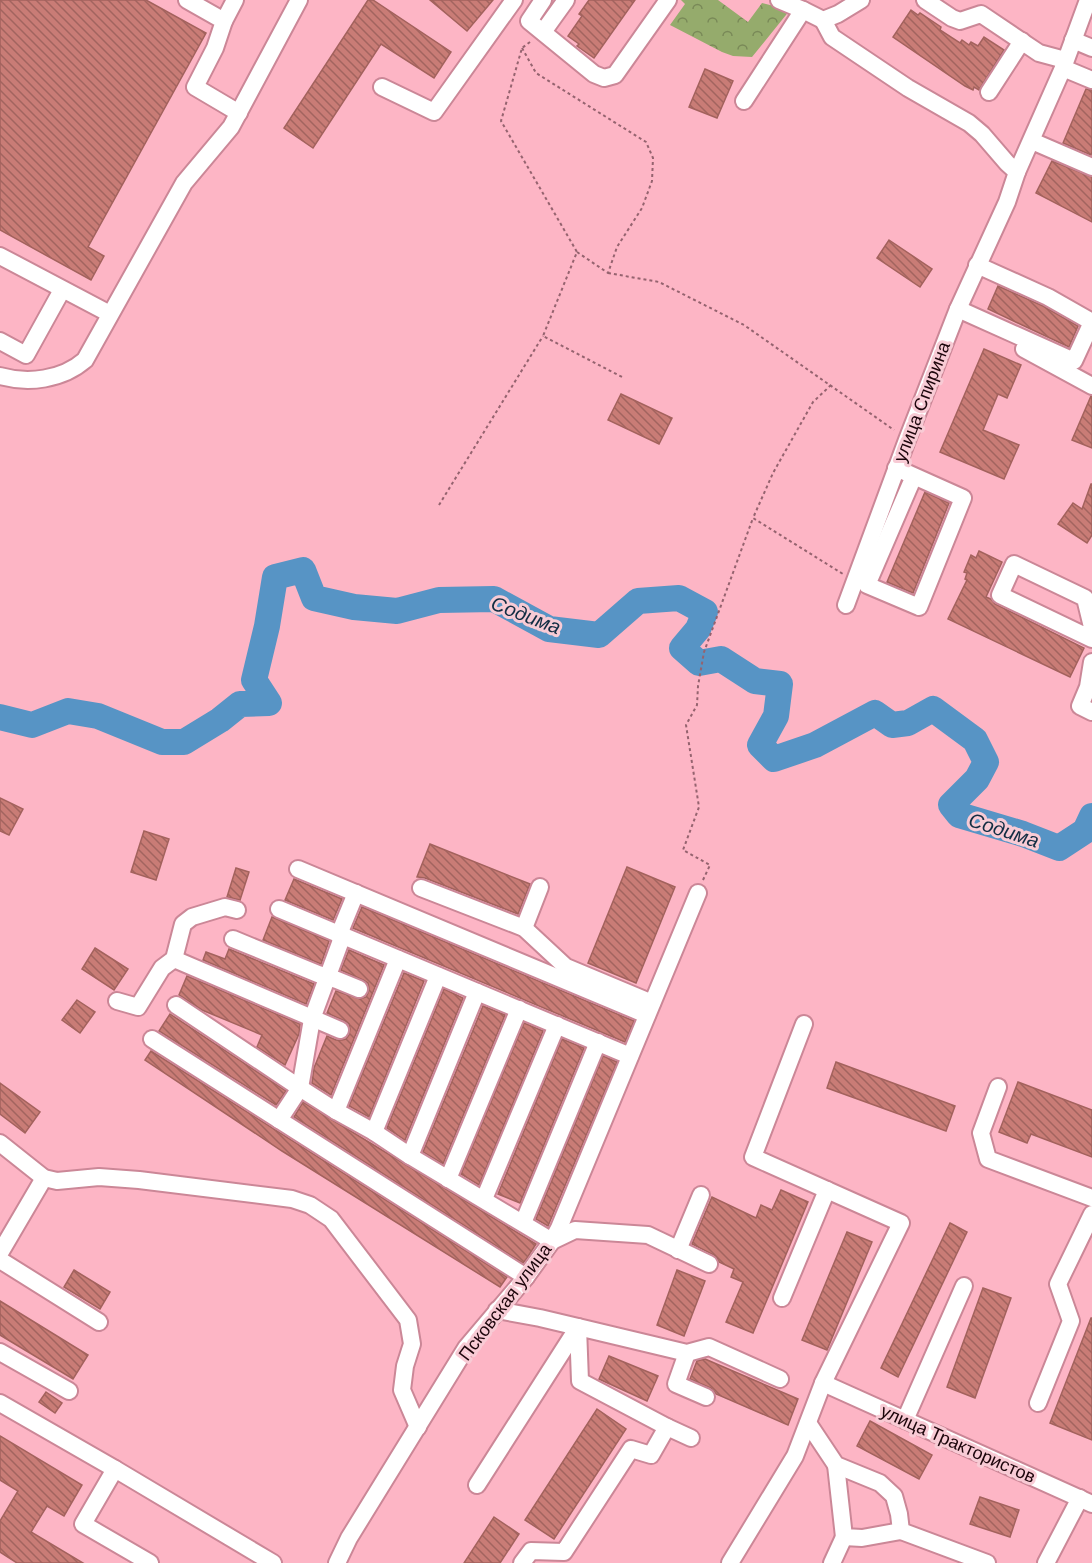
<svg xmlns="http://www.w3.org/2000/svg" width="1092" height="1563" viewBox="0 0 1092 1563" font-family="Helvetica,sans-serif">
	<defs>
		<pattern id="park-crowns" width="20" height="18" patternUnits="userSpaceOnUse" patternTransform="scale(1.5)"><rect width="20" height="18" fill="#95ab6c"/><path d="M2 6a3 3 0 1 1 6 0M12 15a3 3 0 1 1 6 0" fill="none" stroke="#798957"/></pattern>
		<pattern id="building-back-hatch" width="6" height="6" patternUnits="userSpaceOnUse" patternTransform="scale(1.5)"><rect width="6" height="6" fill="#c97c76"/><path d="M-1 5l2 2M0 0l6 6M5-1l2 2" fill="none" stroke="#a2645f"/></pattern>
	</defs>
	<rect width="100%" height="100%" fill="#fdb5c5"/>
	<!-- park -->
	<polygon fill="url(#park-crowns)" points="681,0 718,0 748,22 762,3 790,10 752,57 733,56 722,52 670,25 685,4"/>
	<g fill="none" stroke-linecap="round" stroke-linejoin="round">
		<!-- river -->
		<polyline stroke="#5794c5" stroke-width="26" points="0,717 32,725 68,711 98,716 162,742 184,742 220,720 240,704 269,703 254,680 267,626 275,577 303,570 314,598 354,607 397,611 439,600 494,599 549,629 599,635 638,601 679,598 705,612 698,629 682,648 699,663 721,659 755,681 780,684 776,716 760,745 774,759 815,745 875,713 892,725 908,723 933,709 975,740 986,762 977,779 951,805 959,815 1023,834 1059,848 1085,831 1092,816"/>
	</g>
	<!-- building -->
	<g fill="url(#building-back-hatch)" stroke="#a3625d" stroke-width="1.5">
		<polygon points="0,0 146,0 206,33 88,247 104,256 91,280 0,230"/>
		<polygon points="368,0 373,0 451,52 434,78 381,44 313,148 284,128"/>
		<polygon points="430,0 493,0 467,31"/>
		<polygon points="589,0 635,0 594,58 577,46 579,44 568,36 582,16 579,14"/>
		<polygon points="911,10 918,15 920,13 941,27 940,30 960,43 962,40 969,45 971,42 978,46 984,37 1004,50 979,90 974,87 973,90 965,86 893,37"/>
		<polygon points="705,69 733,81 717,118 689,107"/>
		<polygon points="1086,89 1092,90 1092,152 1091,155 1063,143"/>
		<polygon points="1052,161 1092,177 1092,222 1036,193"/>
		<polygon points="889,240 932,269 920,287 877,258"/>
		<polygon points="998,286 1043,306 1078,326 1069,347 988,309"/>
		<polygon points="984,349 1021,365 1007,398 998,394 983,430 1019,445 1004,479 940,452"/>
		<polygon points="621,394 672,418 659,444 608,420"/>
		<polygon points="1091,396 1092,396 1092,448 1072,440"/>
		<polygon points="1091,484 1092,484 1092,535 1087,543 1058,524 1073,503 1082,509"/>
		<polygon points="925,492 949,503 913,593 887,582"/>
		<polygon points="979,551 1002,562 986,597 991,599 995,604 1084,648 1070,677 948,619 967,580 965,579 967,573 964,572 971,555 976,558"/>
		<polygon points="0,798 23,809 9,835 0,831"/>
		<polygon points="144,831 169,839 156,880 131,872"/>
		<polygon points="430,844 530,884 518,914 425,878 417,877"/>
		<polygon points="627,867 675,887 636,983 588,963"/>
		<polygon points="236,868 249,872 240,900 227,897"/>
		<polygon points="294,879 342,899 333,920 285,900"/>
		<polygon points="362,907 634,1021 625,1042 353,928"/>
		<polygon points="272,917 329,941 321,964 263,940"/>
		<polygon points="95,948 128,969 114,990 82,969"/>
		<polygon points="229,949 314,984 306,1004 203,960 206,952 225,959"/>
		<polygon points="349,950 384,965 331,1095 312,1083 314,1068 327,1036 336,1040 342,1040 346,1039 349,1035 350,1029 349,1024 345,1021 327,1013 336,991 360,999 366,997 368,993 369,988 368,983 363,980 341,970"/>
		<polygon points="404,973 424,981 369,1117 349,1106"/>
		<polygon points="187,976 300,1024 299,1034 285,1065 257,1047 262,1035 202,1010 179,995"/>
		<polygon points="444,989 463,998 405,1140 387,1128"/>
		<polygon points="77,1000 95,1012 80,1033 62,1020"/>
		<polygon points="483,1006 505,1015 443,1164 423,1152"/>
		<polygon points="170,1014 286,1091 276,1105 159,1031"/>
		<polygon points="524,1023 543,1031 479,1185 461,1174"/>
		<polygon points="562,1039 584,1048 520,1203 498,1194"/>
		<polygon points="151,1051 507,1277 500,1287 282,1151 145,1060"/>
		<polygon points="603,1056 617,1062 548,1226 536,1219"/>
		<polygon points="836,1062 955,1106 946,1131 827,1088"/>
		<polygon points="1018,1082 1092,1110 1092,1157 1031,1134 1027,1143 999,1132"/>
		<polygon points="0,1083 40,1112 25,1133 0,1114"/>
		<polygon points="303,1102 536,1244 527,1258 523,1263 294,1117"/>
		<polygon points="781,1190 808,1202 753,1333 726,1322 743,1282 731,1277 734,1269 719,1262 717,1258 714,1255 692,1244 712,1197 756,1218 761,1205 772,1210"/>
		<polygon points="950,1223 967,1232 898,1377 881,1368"/>
		<polygon points="847,1232 872,1242 827,1350 802,1340"/>
		<polygon points="74,1270 110,1292 100,1309 64,1287"/>
		<polygon points="677,1270 705,1281 684,1336 657,1325"/>
		<polygon points="983,1288 1011,1298 975,1398 947,1387"/>
		<polygon points="0,1301 88,1355 73,1379 0,1335"/>
		<polygon points="1091,1318 1092,1318 1092,1440 1050,1423"/>
		<polygon points="609,1356 658,1376 647,1401 599,1379"/>
		<polygon points="705,1359 798,1399 788,1425 716,1394 711,1388 690,1379 697,1361"/>
		<polygon points="46,1392 62,1403 55,1413 39,1402"/>
		<polygon points="597,1409 626,1429 554,1539 525,1520"/>
		<polygon points="870,1421 932,1455 919,1479 857,1446"/>
		<polygon points="0,1436 82,1485 64,1516 47,1506 31,1532 83,1563 17,1563 0,1552 0,1521 18,1491 0,1480"/>
		<polygon points="980,1497 1019,1510 1010,1537 970,1524"/>
		<polygon points="494,1517 519,1534 500,1563 464,1563"/>
	</g>
	<g fill="none" stroke-linecap="round" stroke-linejoin="round">
		<defs>
			<g id="minor">
				<polyline points="187,0 224,21 215,48 195,87 239,113"/>
				<polyline points="543,0 529,21 594,74 604,78 615,75 668,0"/>
				<polyline points="779,0 803,10"/>
				<polyline points="925,0 952,18 960,21 981,14 1039,53 1065,60"/>
				<polyline points="823,20 832,37 908,88 969,123 982,134 1007,163 1017,172 1007,202 958,309 907,440 846,605"/>
				<polyline points="224,21 235,0"/>
				<polyline points="543,32 566,0"/>
				<polyline points="1073,40 1092,48"/>
				<polyline points="1063,68 1092,80"/>
				<polyline points="382,87 434,112 514,0"/>
				<polyline points="989,92 1022,41"/>
				<polyline points="744,101 803,10 823,20 838,14 861,0"/>
				<polyline points="1032,141 1092,167"/>
				<polyline points="1017,172 1063,68 1088,0"/>
				<polyline points="0,256 110,314"/>
				<polyline points="958,309 1074,361 1092,322 1048,297 977,265"/>
				<polyline points="0,341 26,355 62,290"/>
				<polyline points="1024,349 1092,386"/>
				<path d="M0,376C28,384 62,380 85,360L184,183L231,127L299,0"/>
				<polyline points="896,468 963,498 919,607 867,585 914,476"/>
				<polyline points="1092,627 1085,598 1014,564 1000,595 1092,639"/>
				<polyline points="1092,662 1088,687 1080,706 1092,712"/>
				<polyline points="298,869 647,1015"/>
				<polyline points="421,888 524,928 566,967 652,1003"/>
				<polyline points="279,909 630,1056"/>
				<polyline points="524,928 540,887"/>
				<polyline points="233,939 318,974 337,980 359,989"/>
				<polyline points="174,959 340,1030"/>
				<polyline points="117,1001 138,1007 162,968 174,959 183,924 192,917 225,907 237,910"/>
				<polyline points="176,1005 300,1088 336,1111 374,1132 410,1156 552,1241 575,1230 648,1235 709,1264"/>
				<polyline points="152,1039 526,1277"/>
				<polyline points="998,1087 981,1133 988,1159 1092,1198"/>
				<polyline points="336,1111 398,959"/>
				<polyline points="279,1120 300,1088 312,1019 340,943 342,927 356,893"/>
				<polyline points="374,1132 438,976"/>
				<polyline points="0,1143 44,1178 57,1181 99,1177 139,1180 292,1199 310,1205 331,1219 408,1320 412,1344 405,1366 402,1390 418,1427"/>
				<polyline points="410,1156 477,992"/>
				<polyline points="448,1179 519,1009"/>
				<polyline points="484,1199 557,1025"/>
				<polyline points="523,1223 598,1042"/>
				<polyline points="678,1250 701,1195"/>
				<polyline points="0,1253 44,1178"/>
				<polyline points="0,1260 99,1322"/>
				<polyline points="782,1298 827,1190"/>
				<polyline points="0,1352 69,1391"/>
				<polyline points="687,1353 676,1384 706,1397"/>
				<polyline points="823,1383 1092,1504"/>
				<polyline points="0,1403 115,1469"/>
				<polyline points="1038,1403 1071,1321 1058,1284 1092,1214"/>
				<polyline points="905,1420 964,1286"/>
				<polyline points="808,1423 836,1465 880,1483 894,1496 899,1514 901,1531 987,1563"/>
				<polyline points="667,1427 691,1438"/>
				<polyline points="836,1465 844,1537 862,1538 901,1531"/>
				<polyline points="477,1485 578,1327 540,1318 497,1310"/>
				<polyline points="150,1563 83,1524 115,1469 273,1563"/>
				<polyline points="337,1563 349,1538 466,1348 526,1277 552,1241 559,1228 698,893"/>
				<polyline points="522,1563 531,1551 564,1552 631,1449 651,1455 667,1427 580,1381 578,1327 687,1353 709,1347 780,1379"/>
				<polyline points="730,1563 795,1456 823,1383 901,1223 753,1157 804,1024"/>
				<polyline points="832,1563 844,1537"/>
				<polyline points="1046,1563 1080,1498"/>
			</g>
		</defs>
		<!-- minor casing -->
		<use href="#minor" stroke="#cb8797" stroke-width="20"/>
		<!-- path -->
		<g stroke="#95636f" stroke-width="2" stroke-dasharray="3 3" stroke-linecap="butt">
			<polyline points="530,42 522,48 501,121 577,252 543,336 624,378"/>
			<polyline points="522,48 536,73 646,142 653,158 652,181 642,208 617,247 608,273 577,252"/>
			<polyline points="608,273 659,282 744,325 894,430"/>
			<polyline points="831,385 813,402 773,473 753,518 843,574"/>
			<polyline points="439,505 543,336"/>
			<polyline points="703,880 710,865 683,850 699,807 686,725 697,705 698,686 704,652 753,518"/>
		</g>
		<!-- minor -->
		<use href="#minor" stroke="#fff" stroke-width="16"/>
	</g>
	<g text-anchor="middle" dominant-baseline="central" stroke-width="6" stroke-linejoin="round" paint-order="stroke">
		<!-- street labels -->
		<g font-size="18" fill="#1c050b" stroke="#f8cbd5">
			<text transform="translate(922 402) rotate(-69)">улица Спирина</text>
			<text transform="translate(505 1302) rotate(-53)">Псковская улица</text>
			<text transform="translate(958 1444) rotate(24)">улица Трактористов</text>
		</g>
		<!-- water labels -->
		<g font-size="20" font-style="italic" fill="#122d43" stroke="#f8cbd5">
			<text transform="translate(526 615) rotate(21)">Содима</text>
			<text transform="translate(1004 830) rotate(18)">Содима</text>
		</g>
	</g>
</svg>
